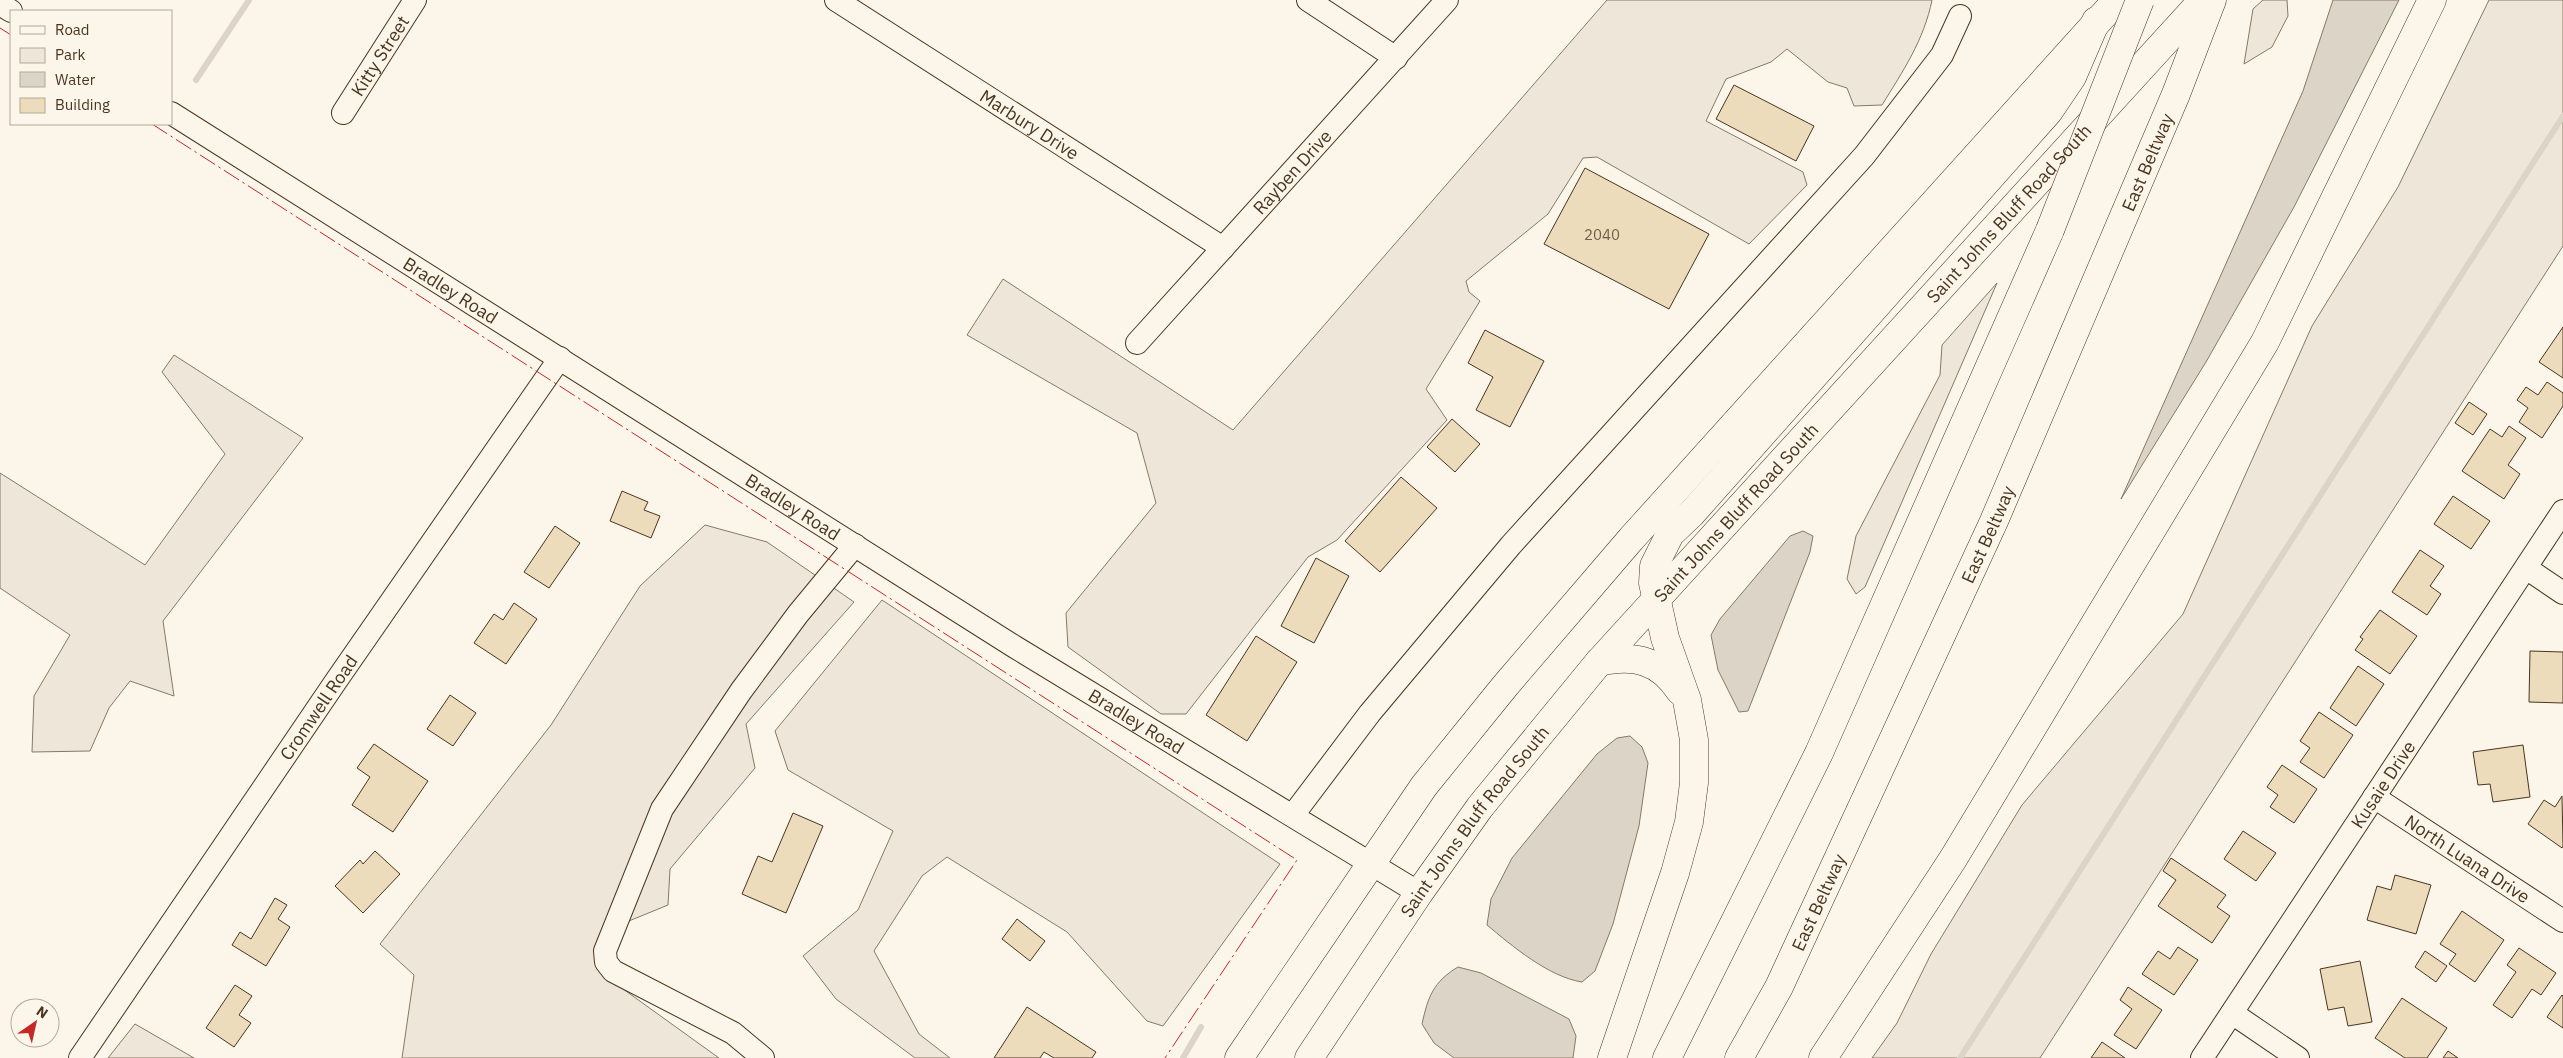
<svg xmlns="http://www.w3.org/2000/svg" width="2563" height="1058" viewBox="0 0 2563 1058" font-family="'IBM Plex Sans',sans-serif">
	<rect width="100%" height="100%" fill="#fbf6e9"/>
	<!-- green -->
	<g fill="#ede6d9" stroke="#887966">
		<path d="M1607,0H1932C1924,40 1903,71 1882,105L1854,106L1847,88L1828,82L1787,49L1771,62L1726,79L1706,121L1803,172L1807,185L1749,244L1597,157L1583,158L1548,214L1466,281L1469,292L1480,301L1426,389L1447,420L1337,540L1308,557L1186,714H1161L1068,647L1066,613L1156,503L1137,433L967,335L1003,279L1233,430Z"/>
		<polygon points="2263,0 2287,0 2288,16 2272,47 2244,64 2253,9"/>
		<polygon points="2489,0 2563,0 2563,246 2040,1058 1872,1058 1897,1023 1931,954 2022,805 2183,614 2312,326 2398,187"/>
		<polygon points="1997,283 1865,587 1856,594 1847,579 1856,536 1940,375 1942,345"/>
		<polygon points="174,355 303,438 163,621 174,696 130,681 109,708 90,751 32,752 34,696 70,635 0,588 0,473 145,565 225,454 162,372"/>
		<polygon points="705,525 767,542 854,602 746,724 755,768 670,869 668,905 602,932 605,976 719,1058 402,1058 414,975 380,944 551,725 640,586"/>
		<polygon points="882,600 1280,864 1163,1026 1147,1021 1067,932 947,857 922,876 874,951 919,1034 950,1058 915,1058 836,999 803,956 858,910 893,831 788,770 775,731"/>
		<polygon points="135,1024 194,1058 108,1058"/>
	</g>
	<!-- water -->
	<g fill="#dcd4c6" stroke="#887966">
		<polygon points="2333,0 2399,0 2294,207 2206,362 2121,499 2303,91"/>
		<polygon points="1803,531 1813,536 1810,552 1748,711 1739,712 1718,670 1711,635 1720,619 1790,536"/>
		<path d="M1630,736L1642,747L1648,763L1639,826L1613,924L1595,971L1582,982C1549,977 1512,946 1487,925L1491,899L1512,858L1597,754L1617,738Z"/>
		<path d="M1458,967L1481,973L1569,1019L1576,1036L1573,1058H1454L1434,1043L1422,1024C1428,997 1433,982 1458,967Z"/>
	</g>
	<g fill="none" stroke-linecap="round" stroke-linejoin="round">
		<!-- stream -->
		<g stroke="#dcd4c6" stroke-width="6">
			<polyline points="196,80 249,0"/>
			<polyline points="1183,1058 1201,1027"/>
			<polyline points="1960,1058 2563,116"/>
		</g>
	</g>
	<!-- building -->
	<g fill="#ecdcbc" stroke="#4a3520">
		<polygon points="1734,85 1814,126 1796,161 1716,119"/>
		<polygon points="1585,168 1709,234 1669,309 1544,244"/>
		<polygon points="2563,327 2563,378 2539,362"/>
		<polygon points="1485,330 1544,361 1510,427 1476,410 1493,377 1468,363"/>
		<polygon points="2547,382 2563,393 2563,406 2542,438 2519,422 2528,408 2517,400 2526,387 2538,395"/>
		<polygon points="2469,402 2487,414 2473,435 2455,423"/>
		<polygon points="1452,419 1480,444 1455,472 1427,447"/>
		<polygon points="2509,426 2526,438 2508,465 2520,474 2504,499 2462,471 2490,429 2502,437"/>
		<polygon points="1401,477 1437,508 1380,572 1345,541"/>
		<polygon points="622,491 648,502 644,510 660,516 651,538 610,521"/>
		<polygon points="2453,496 2490,521 2471,549 2434,524"/>
		<polygon points="555,526 580,543 549,588 524,572"/>
		<polygon points="2420,550 2444,566 2430,586 2441,594 2427,615 2392,592"/>
		<polygon points="1316,558 1349,576 1314,643 1281,626"/>
		<polygon points="514,603 537,619 506,664 474,643 494,614 503,620"/>
		<polygon points="2380,610 2417,636 2390,674 2355,650 2363,639 2360,637"/>
		<polygon points="1256,636 1297,662 1247,741 1206,715"/>
		<polygon points="2530,651 2563,652 2563,703 2529,702"/>
		<polygon points="2358,666 2384,684 2356,726 2330,708"/>
		<polygon points="450,695 476,713 453,746 427,729"/>
		<polygon points="2319,712 2353,735 2324,778 2300,762 2310,748 2300,741"/>
		<polygon points="374,744 428,781 393,832 352,805 370,777 357,768"/>
		<polygon points="2523,745 2530,797 2493,802 2490,784 2478,785 2473,752"/>
		<polygon points="2282,765 2317,789 2294,823 2270,807 2278,795 2267,787"/>
		<polygon points="2562,796 2563,846 2562,848 2528,824 2544,800 2555,807"/>
		<polygon points="793,813 823,826 786,913 742,894 758,856 772,862"/>
		<polygon points="2243,831 2276,853 2256,881 2224,859"/>
		<polygon points="375,851 400,874 363,913 335,886 360,860 363,864"/>
		<polygon points="2171,858 2226,895 2217,907 2230,916 2212,943 2158,906 2176,880 2163,871"/>
		<polygon points="2395,875 2431,885 2416,934 2367,920 2377,886 2391,890"/>
		<polygon points="275,898 287,905 278,919 290,927 266,966 232,945 240,932 251,939"/>
		<polygon points="2462,911 2504,940 2475,982 2449,964 2456,954 2440,944"/>
		<polygon points="1017,919 1045,941 1030,961 1002,939"/>
		<polygon points="2178,947 2198,960 2174,995 2142,974 2158,951 2170,959"/>
		<polygon points="2519,948 2556,973 2541,995 2532,989 2512,1018 2493,1005 2516,972 2507,965"/>
		<polygon points="2425,951 2447,966 2436,982 2415,967"/>
		<polygon points="2360,961 2372,1022 2348,1026 2344,1007 2328,1010 2320,969"/>
		<polygon points="235,985 252,996 239,1015 251,1023 234,1047 206,1028"/>
		<polygon points="2128,987 2162,1010 2136,1049 2114,1035 2132,1009 2120,1000"/>
		<polygon points="2562,995 2563,996 2563,1028 2547,1017"/>
		<polygon points="2402,998 2447,1028 2427,1058 2405,1058 2375,1038"/>
		<polygon points="1027,1007 1096,1052 1092,1058 1054,1058 1044,1052 1040,1058 994,1058"/>
		<polygon points="2102,1042 2125,1058 2091,1058"/>
		<polygon points="2448,1051 2458,1058 2443,1058"/>
	</g>
	<g fill="none" stroke-linecap="round" stroke-linejoin="round">
		<defs>
			<g id="minor">
				<path id="s1" d="M836,0L1223,248"/>
				<polyline points="1308,0 1396,58"/>
				<polyline points="0,4 11,11"/>
				<path id="s2" d="M171,113L1015,647L1419,893"/>
				<path id="s3" d="M343,113L415,0"/>
				<path id="s4" d="M1137,343L1447,0"/>
				<polyline points="2526,568 2563,593"/>
				<path id="s5" d="M2374,797L2563,921"/>
				<polyline points="1293,815 1370,713 1511,545 1864,156 1942,55 1960,16"/>
				<polyline points="2232,1013 2298,1058"/>
				<path id="s6" d="M80,1058L336,681L560,358"/>
				<polyline points="763,1058 733,1033 613,971 606,962 605,951 662,809 741,691 798,614 855,545"/>
				<path id="s7" d="M2202,1058L2563,511"/>
			</g>
			<g id="major">
				<polyline points="1239,1058 1424,786 1505,686 1631,539 2117,0"/>
				<path id="s8" d="M1309,1058L1419,893L1480,807L1599,662L2203,0"/>
			</g>
			<g id="highway">
				<path d="M1599,662C1634,654 1660,660 1680,691"/>
				<polyline points="1612,1058 1675,873 1689,822 1694,783 1694,740 1687,700 1665,638 1653,583 1654,566 1670,534 1692,513 2049,111 2072,77 2096,21"/>
				<polyline points="1667,1058 1819,753 2050,230"/>
				<path id="s9" d="M1739,1058L1779,987L1994,521L2176,94L2212,0"/>
				<polyline points="1823,1058 1953,859 2265,342 2432,0"/>
			</g>
		</defs>
		<!-- minor casing -->
		<use href="#minor" stroke="#4a3520" stroke-width="24"/>
		<!-- major casing -->
		<use href="#major" stroke="#4a3520" stroke-width="29"/>
		<!-- highway casing -->
		<use href="#highway" stroke="#4a3520" stroke-width="29"/>
		<!-- minor -->
		<use href="#minor" stroke="#fbf6e9" stroke-width="22"/>
		<!-- major -->
		<use href="#major" stroke="#fbf6e9" stroke-width="28"/>
		<!-- highway -->
		<use href="#highway" stroke="#fbf6e9" stroke-width="28"/>
		<defs>
			<polyline id="highway-bridge" points="2050,230 2140,0"/>
		</defs>
		<!-- highway-bridge casing -->
		<use href="#highway-bridge" stroke="#4a3520" stroke-width="29" stroke-linecap="butt"/>
		<!-- highway-bridge -->
		<use href="#highway-bridge" stroke="#fbf6e9" stroke-width="28"/>
		<!-- power -->
		<g stroke="#c62828" stroke-width="1" stroke-dasharray="18 4 2.5 4" stroke-linecap="butt">
			<polyline points="0,28 11,35"/>
			<polyline points="152,124 1297,860 1165,1058"/>
		</g>
	</g>
	<g text-anchor="middle" dominant-baseline="central" stroke-width="4" stroke-linejoin="round" paint-order="stroke">
		<!-- number labels -->
		<g font-size="15" fill="#725f47">
			<text x="1602" y="234">2040</text>
		</g>
		<!-- street labels -->
		<g font-size="18" fill="#4a3520" stroke="#fbf6e9">
			<text stroke="none"><textPath href="#s3" startOffset="68">Kitty Street</textPath></text>
			<text stroke="none"><textPath href="#s1" startOffset="230">Marbury Drive</textPath></text>
			<text stroke="none"><textPath href="#s9" startOffset="985">East Beltway</textPath></text>
			<text stroke="none"><textPath href="#s4" startOffset="231">Rayben Drive</textPath></text>
			<text stroke="none"><textPath href="#s8" startOffset="1099">Saint Johns Bluff Road South</textPath></text>
			<text stroke="none"><textPath href="#s2" startOffset="331">Bradley Road</textPath></text>
			<text stroke="none"><textPath href="#s2" startOffset="736">Bradley Road</textPath></text>
			<text stroke="none"><textPath href="#s8" startOffset="694">Saint Johns Bluff Road South</textPath></text>
			<text stroke="none"><textPath href="#s9" startOffset="580">East Beltway</textPath></text>
			<text stroke="none"><textPath href="#s6" startOffset="424">Cromwell Road</textPath></text>
			<text stroke="none"><textPath href="#s2" startOffset="1141">Bradley Road</textPath></text>
			<text stroke="none"><textPath href="#s7" startOffset="328">Kusaie Drive</textPath></text>
			<text stroke="none"><textPath href="#s8" startOffset="289">Saint Johns Bluff Road South</textPath></text>
			<text stroke="none"><textPath href="#s5" startOffset="112">North Luana Drive</textPath></text>
			<text stroke="none"><textPath href="#s9" startOffset="175">East Beltway</textPath></text>
		</g>
	</g>
	<!-- legend -->
	<rect x="10" y="10" width="162" height="115" fill="#fbf6e9" stroke="#b4a999"/>
	<rect x="20" y="26" width="25" height="8" fill="#fbf6e9" stroke="#b4a999"/>
	<text x="55" y="35" font-size="15" fill="#4a3520">Road</text>
	<rect x="20" y="48" width="25" height="15" fill="#ede6d9" stroke="#b4a999"/>
	<text x="55" y="60" font-size="15" fill="#4a3520">Park</text>
	<rect x="20" y="72" width="25" height="15" fill="#dcd4c6" stroke="#b4a999"/>
	<text x="55" y="85" font-size="15" fill="#4a3520">Water</text>
	<rect x="20" y="98" width="25" height="15" fill="#ecdcbc" stroke="#b4a999"/>
	<text x="55" y="110" font-size="15" fill="#4a3520">Building</text>
	<!-- north arrow -->
	<g transform="translate(35 1023) rotate(34)"><circle r="24" fill="#fbf6e9" stroke="#b4a999"/>
	<path d="M0-4L9 19L0 12L-9 19Z" fill="#c62828"/>
	<text y="-8" font-size="14" font-weight="bold" text-anchor="middle" fill="#4a3520">N</text>
	</g>
</svg>
